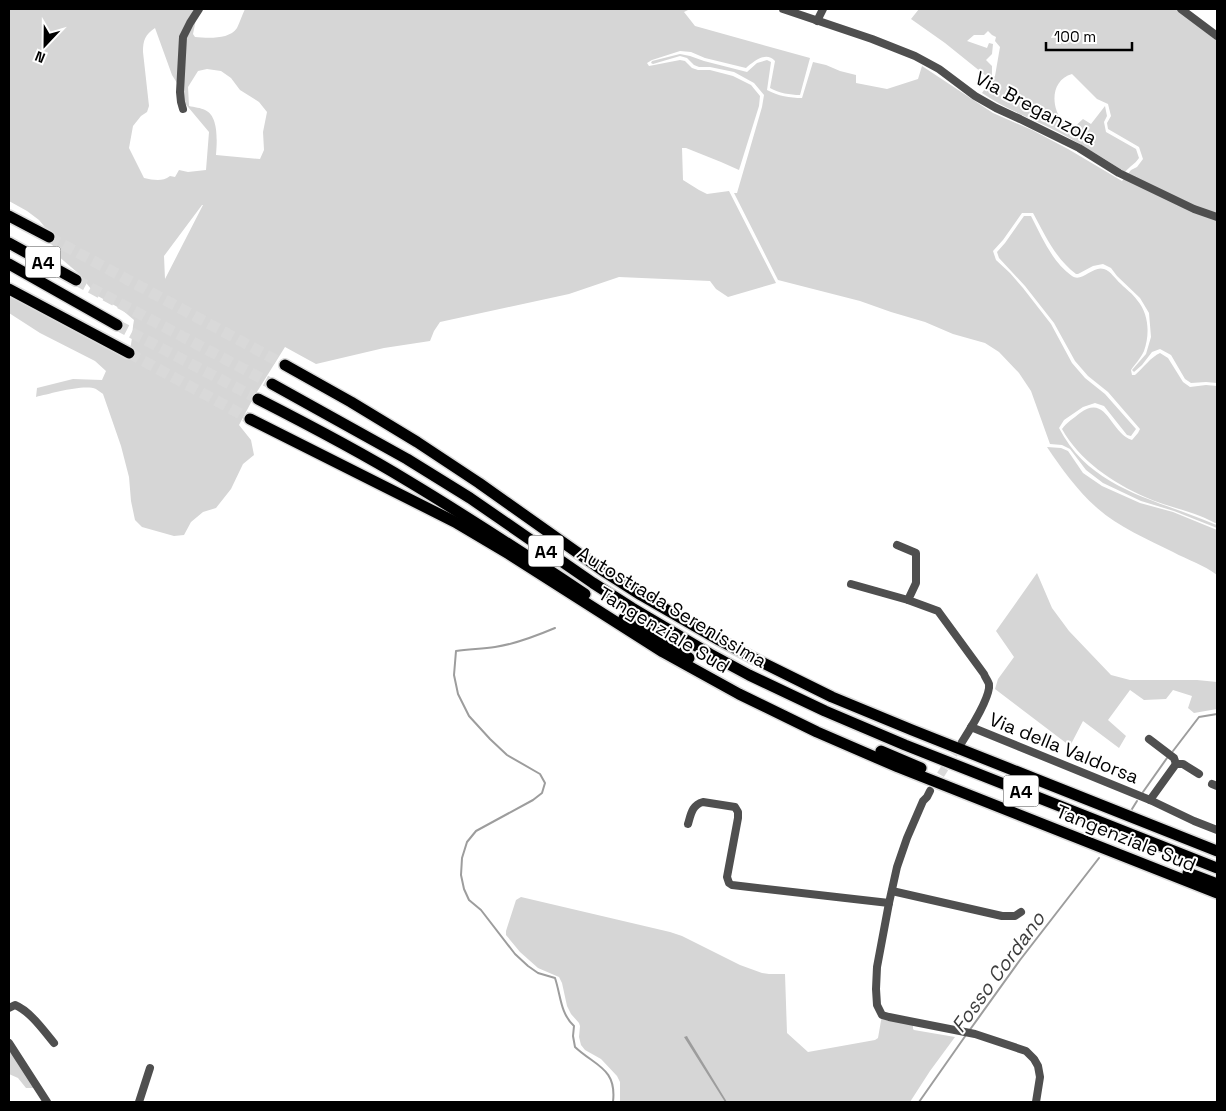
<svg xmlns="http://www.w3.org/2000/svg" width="1226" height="1111" viewBox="0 0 1226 1111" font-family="'Space Grotesk',sans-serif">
	<rect width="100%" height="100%" fill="#fff"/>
	<!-- green -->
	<g fill="#d6d6d6" fill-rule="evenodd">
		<path d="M9,9H198L193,34L195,37C207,38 229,40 237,28C240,22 242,15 245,9H690L684,12L695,26L810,58L800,95C790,95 779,93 770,88L775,61C766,51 754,61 746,68L705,58L691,52L680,51L652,60L647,63L649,66L680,60L685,61L692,68L698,70H710L733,76L751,85L760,96L759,106L739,170L721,162L686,148H682L683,180L699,190L707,194L729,191L776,283L728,297L716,289L710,281L619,277L569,294L440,322L434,331L430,341L384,348L316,364L285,347L255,395L239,425L251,440L254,455L243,464L231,489L216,508L203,512L191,522L184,535L174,536L142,527L135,520L131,501L129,477L121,446L103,394C102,393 97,390 96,389C83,384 50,394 36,397L37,388L73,379L102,380L106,371L95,361L40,333L9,313V296L125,358C134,346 131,334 134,320L121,309L96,295L78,273L57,255L49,237L48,231L39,220L27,211L9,201ZM155,28L172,75L177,83L183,101L209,132L206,170L188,172L179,170L175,177L170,176C162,182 154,180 144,178L129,148L133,126L141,116L147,112L149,106L143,52C143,40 145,35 155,28ZM207,69L221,71L231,78L240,90L259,102L267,112L263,132L264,150L260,159L216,155C217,142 219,116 205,110C201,108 194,107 189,106L188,87L198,71ZM202,205H203L165,279L164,256Z"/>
		<path d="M919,9H1176L1217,41V383L1206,382L1191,383L1185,379L1171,355L1160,349L1152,352L1142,365L1134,372L1132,370L1146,354L1151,337L1149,313L1140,298L1117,276L1111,268L1103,264L1093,266L1078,274H1076C1055,258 1045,235 1033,213H1022L1003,240L993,251L996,260L1010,273L1023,288L1051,324L1072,363L1085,378L1105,394L1136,429L1131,436L1127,435L1104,406L1095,403L1083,407L1064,420L1059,428C1091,490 1156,499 1214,524L1217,525V528L1174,511L1141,501L1103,483L1086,470L1070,449L1062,445L1050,444L1031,391L1019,373L999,352L985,343L953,334L925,322L891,312L860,301L778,280L734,193H737L762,107L764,95L754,83L734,72L710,67H699L694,65L687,58L680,56L653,64L651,63L652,61L680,54L690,56L704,61L747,72L757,63L767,60L771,62L767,90C778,96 790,98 802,98L813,62L826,65L840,71L856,75V83L887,89L918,79L922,66L993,113L1032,130L1068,149L1122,181L1131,170L1137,167L1143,159L1139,147L1108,129L1107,123L1111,116L1108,104L1097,99L1072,74C1051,80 1050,106 1063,122C1065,125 1069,127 1072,129L1083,119L1091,124L1105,106L1107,116L1104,122L1106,132L1136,149L1139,158C1135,164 1130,166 1125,172C1100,156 1075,140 1048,127C1025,116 1002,107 982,93L991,80L945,43L911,19ZM988,31L992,35L996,37L995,41L1000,47L995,76L992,79V66L986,60L992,54L993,44L989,43L987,48L967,41L974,35H984Z"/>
		<path d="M1024,216H1031C1042,237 1052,262 1072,276C1082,283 1093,265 1104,269C1111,271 1115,279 1121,284C1126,289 1133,294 1137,300C1149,314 1150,334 1144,351C1141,358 1135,364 1131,370L1132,375H1135C1143,368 1151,357 1160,353L1168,358L1183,382L1190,387L1206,385L1217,386V524C1211,521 1206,518 1200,516C1182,509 1162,505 1145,497C1113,483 1079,460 1062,429C1067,422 1074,418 1080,413C1107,393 1110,433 1132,440L1138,433L1140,429L1108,392L1088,376L1075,361L1054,323L1025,286L999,258L997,252L1005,243Z"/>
		<path d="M1047,447L1061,448L1068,451L1083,473L1102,486L1140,503L1173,512L1217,530V575C1204,565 1188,560 1173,552C1147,539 1118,527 1096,507C1077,490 1061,468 1047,447Z"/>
		<polygon points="1037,573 1052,608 1069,631 1111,675 1130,680 1197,680 1217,682 1217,709 1194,713 1188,708 1192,696 1173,690 1166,699 1144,700 1130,690 1108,720 1126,736 1119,748 1083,721 1070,746 995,689 998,679 1014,657 996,631"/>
		<polygon points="521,897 670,932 682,936 740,965 762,973 769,974 785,974 787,1033 808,1052 875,1040 878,1038 882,1015 913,1022 913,1029 914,1030 955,1037 930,1071 910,1102 620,1102 620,1082 617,1076 601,1059 585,1050 581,1045 579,1037 580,1026 579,1023 571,1014 567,1006 562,983 559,977 538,968 520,952 506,935 506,931 516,900"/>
		<polygon points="9,1043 37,1085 33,1088 26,1088 18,1078 9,1074"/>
	</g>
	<!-- water -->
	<polygon fill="#9d9d9d" points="687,1036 688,1038 727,1102 725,1102 684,1037"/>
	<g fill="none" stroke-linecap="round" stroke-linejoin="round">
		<!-- stream -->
		<g stroke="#9d9d9d" stroke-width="2">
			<path d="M555,628C536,636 516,644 495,647C482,649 469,649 456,651L454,675L458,694L469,716L490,739L507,755L540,774L545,783L542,793L533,800L476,831L467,842L462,858L461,875L464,889L469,900L481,910L515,954L528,966L538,973L555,978C561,996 560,1013 574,1026L573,1036L575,1047C595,1066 617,1068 613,1102"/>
			<polyline points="1173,751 1199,717 1217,714"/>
			<polyline points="1143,792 1167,758"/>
			<polyline points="1132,809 1137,801"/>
			<polyline points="969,1031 1020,960 1099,858"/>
			<polyline points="919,1102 966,1035"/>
		</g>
		<!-- minor-tunnel -->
		<polyline stroke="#d9d9d9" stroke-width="8" stroke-dasharray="8 4" stroke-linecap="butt" points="934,785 959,746"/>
		<!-- highway-tunnel -->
		<g stroke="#d9d9d9" stroke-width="11" stroke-dasharray="11 5.5" stroke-linecap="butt">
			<polyline points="49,237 285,365"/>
			<polyline points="76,280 272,384"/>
			<polyline points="117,325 258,399"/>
			<polyline points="129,353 250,419"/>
		</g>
		<defs>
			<g id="highway">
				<polyline points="9,216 49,237"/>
				<polyline points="9,243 76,280"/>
				<polyline points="9,264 117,325"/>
				<polyline points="9,289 129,353"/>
				<polyline points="285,365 351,402 417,442 479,483 602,570 641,595 719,640 757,660 832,697 912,730 1217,851"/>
				<polyline points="272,384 407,459 470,498 593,583 632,608 710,654 749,675 825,711 905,745 1217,868"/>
				<path d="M258,399C309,425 359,451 408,481C468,517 526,555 585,594"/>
				<polyline points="250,419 455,522 509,554 663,652 739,694 817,732 898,767 1217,893"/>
				<polyline points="624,618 689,658"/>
				<polyline points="881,751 921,768"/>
				<polyline points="1188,873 1217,884"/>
			</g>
		</defs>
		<!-- highway casing -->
		<use href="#highway" stroke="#dbdbdb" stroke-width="14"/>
		<!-- minor -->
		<g stroke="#4f4f4f" stroke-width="8">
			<polyline points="783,9 872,39 915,56 939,69 975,96 996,108 1020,119 1079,148 1119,173 1194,209 1217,217"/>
			<polyline points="1181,9 1217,36"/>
			<polyline points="817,21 823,9"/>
			<polyline points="183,109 181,102 180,92 183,37 190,23 199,9"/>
			<path d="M897,545L916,553V583L908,600L938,611L984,674C985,677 988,681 989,684C991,697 969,731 962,742"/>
			<polyline points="851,584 908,600"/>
			<polyline points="971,727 1150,800 1194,821 1217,830"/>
			<polyline points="1149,739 1174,758 1176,764"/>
			<polyline points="1212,784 1217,786"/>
			<polyline points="930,791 927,797 923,801 907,838 897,867 889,903 877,967 876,989 877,1005 882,1015 889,1017 975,1034 1026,1051 1034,1059 1038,1066 1040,1077 1036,1102"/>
			<polyline points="1150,800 1176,764 1183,764 1199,774"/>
			<path d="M688,824C691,814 692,805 703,802L735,807L738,812V818L727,877L729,883L732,885L889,903"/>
			<polyline points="892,891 1002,916 1015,916 1021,912"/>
			<path d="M9,1008L15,1005C30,1011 44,1031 54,1043"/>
			<polyline points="9,1043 47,1102"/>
			<polyline points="139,1102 150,1068"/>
		</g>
		<!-- highway -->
		<use href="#highway" stroke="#000" stroke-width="11"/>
	</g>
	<g text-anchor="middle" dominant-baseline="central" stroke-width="4" stroke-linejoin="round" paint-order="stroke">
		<!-- shield labels -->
		<g fill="#fff" stroke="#4c4c4c" stroke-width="1">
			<rect x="25.5" y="246.5" width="35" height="31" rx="4"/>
			<rect x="528.5" y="535.5" width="35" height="31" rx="4"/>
			<rect x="1003.5" y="775.5" width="35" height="31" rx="4"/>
		</g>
		<g font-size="18" font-weight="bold" fill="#000">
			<text x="43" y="262">A4</text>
			<text x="546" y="551">A4</text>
			<text x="1021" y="791">A4</text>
		</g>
		<!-- street labels -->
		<g font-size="19" fill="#000" stroke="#fff">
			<text transform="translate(1036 108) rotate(28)">Via Breganzola</text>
			<text transform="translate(672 607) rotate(31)">Autostrada Serenissima</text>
			<text transform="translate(664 630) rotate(31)">Tangenziale Sud</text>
			<text transform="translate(1064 748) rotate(22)">Via della Valdorsa</text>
			<text transform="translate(1126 838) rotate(22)">Tangenziale Sud</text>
		</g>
		<!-- water labels -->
		<g font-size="20" font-style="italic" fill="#3e3e3e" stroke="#fff">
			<text transform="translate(998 972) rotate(-54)">Fosso Cordano</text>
		</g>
	</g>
	<!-- border -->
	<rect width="1226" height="1111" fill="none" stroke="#000000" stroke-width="20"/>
	<!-- north arrow -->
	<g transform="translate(45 45) rotate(202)" stroke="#ffffff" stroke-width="4" paint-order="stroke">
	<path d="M0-4L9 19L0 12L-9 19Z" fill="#000000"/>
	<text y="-8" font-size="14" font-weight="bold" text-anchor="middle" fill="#000000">N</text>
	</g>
	<!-- scale -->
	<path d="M1046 42v8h86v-8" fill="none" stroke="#000000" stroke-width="2.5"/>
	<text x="1054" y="42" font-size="15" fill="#000000" stroke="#ffffff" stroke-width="4" paint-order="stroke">100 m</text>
</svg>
